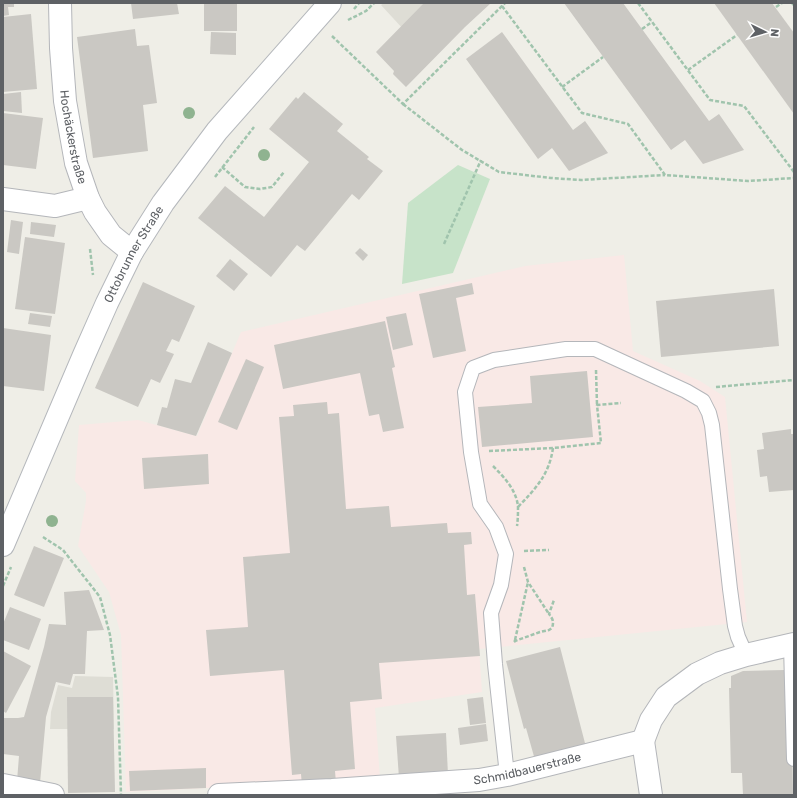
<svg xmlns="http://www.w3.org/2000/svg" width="797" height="798" viewBox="0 0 797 798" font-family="Rubik,sans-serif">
	<rect width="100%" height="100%" fill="#efeee7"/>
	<!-- education -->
	<g fill="#deddd5">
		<polygon points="384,3 427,3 428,56 381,5"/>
		<polygon points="75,676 113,677 114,729 50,729 51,712 58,685 72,688"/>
	</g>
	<!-- medical -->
	<polygon fill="#f9e9e6" points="624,255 633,351 700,381 725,397 747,622 479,649 482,692 375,708 380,779 302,786 206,788 126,792 121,635 109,592 78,546 86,501 86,493 75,481 79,425 138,420 197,436 241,332 525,266"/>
	<!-- green -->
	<polygon fill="#c7e3c9" points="458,165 490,179 453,273 402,284 408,203"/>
	<!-- building -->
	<g fill="#cac8c3">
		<polygon points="3,3 14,3 14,7 8,7 9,15 3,16"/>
		<polygon points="131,3 177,3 179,14 133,19"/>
		<rect x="204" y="3" width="33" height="28"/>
		<polygon points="424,3 491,3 465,27 406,87 393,74 394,71 376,52"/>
		<polygon points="564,3 623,3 709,121 719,114 744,150 703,164 685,140 671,150"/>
		<polygon points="714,3 772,3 794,33 794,114"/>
		<polygon points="31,14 37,89 3,92 3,17"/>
		<polygon points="135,29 137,46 149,45 157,103 143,105 148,151 93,158 77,37"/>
		<polygon points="211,32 236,33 236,55 210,54"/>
		<polygon points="502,32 573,130 585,121 608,153 569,171 552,148 538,159 466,59"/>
		<polygon points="21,92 22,113 3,111 3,94"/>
		<polygon points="304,92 343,124 337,131 369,157 367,159 383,171 359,200 352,194 305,251 297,245 271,277 198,218 225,186 264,217 309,162 269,129 296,97 298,99"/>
		<polygon points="3,113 43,118 36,169 3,165"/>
		<polygon points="11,220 23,222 19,254 7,252"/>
		<polygon points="31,222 56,225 54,237 30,234"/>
		<polygon points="25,237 65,243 55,314 15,309"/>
		<polygon points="360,248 368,255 363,261 355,253"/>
		<polygon points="230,259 248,274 234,291 216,276"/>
		<polygon points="143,282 195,306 179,342 172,339 166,351 174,354 160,383 151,379 138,407 95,388"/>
		<polygon points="472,283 474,294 456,298 466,351 433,358 419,294"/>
		<polygon points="774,289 779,346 661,357 656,301"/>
		<polygon points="30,313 52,316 50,327 28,324"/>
		<polygon points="406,313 413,345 393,350 386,317"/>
		<polygon points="385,321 395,367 392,368 404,428 383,432 379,414 369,416 360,373 283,389 274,345"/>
		<polygon points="3,328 51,335 44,391 3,386"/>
		<polygon points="208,342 232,353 196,436 157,425 162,407 167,408 175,379 191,383"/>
		<polygon points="246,359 264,367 237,430 218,422"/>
		<polygon points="587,371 593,437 482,447 478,407 532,403 530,376"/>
		<polygon points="327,402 328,414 339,413 346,509 389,506 391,527 447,523 448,533 471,532 472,544 464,545 467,595 475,594 480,656 379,663 382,699 350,702 355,769 335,771 336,783 302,786 301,774 292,775 284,670 210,676 206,630 248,627 243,557 290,553 279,417 294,416 293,405"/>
		<polygon points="791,429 791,434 794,434 794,490 769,492 767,476 760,477 757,450 764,449 762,433"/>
		<polygon points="208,454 209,484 144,489 142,458"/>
		<polygon points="34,546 64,558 44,607 14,595"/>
		<polygon points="89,590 104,630 87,631 85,674 73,674 70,685 56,682 46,717 40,783 17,781 19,756 3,754 3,718 18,718 24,717 44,647 49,624 66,625 64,592"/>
		<polygon points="10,607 41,619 29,650 3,640 3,624"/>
		<polygon points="560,647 586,747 535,760 526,728 524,729 506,661"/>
		<polygon points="3,651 31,666 6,713 3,711"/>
		<polygon points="785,670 791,687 793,795 743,795 742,773 731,773 729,688 731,688 731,676 743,671"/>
		<polygon points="67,697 113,697 115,792 68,793"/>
		<polygon points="483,697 486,723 470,725 467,699"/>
		<polygon points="486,724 488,741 460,745 458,728"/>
		<polygon points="446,733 448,775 399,778 396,736"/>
		<polygon points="206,768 206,788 130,791 129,771"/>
	</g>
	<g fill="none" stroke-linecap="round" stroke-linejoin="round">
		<defs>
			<g id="service">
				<polyline points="791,645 794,759"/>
				<polyline points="507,775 495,664 491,613 501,585 506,554 496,527 480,504 471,452 465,392 473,368 494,360 566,349 595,349 686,391 703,401 709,413 712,425 730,589 735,626 738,637 746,655"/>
			</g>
			<g id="minor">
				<polyline points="3,199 55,206 88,198"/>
				<polyline points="643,741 651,720 666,697 697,674 720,663 746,655 794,644"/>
				<polyline points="643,741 651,795"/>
				<polyline points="3,785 53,795"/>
				<path id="s1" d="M219,795L332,790L479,780L507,775L643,741"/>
			</g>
			<g id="tertiary">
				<path id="s2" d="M60,3L61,48L65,101L76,163L88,198L95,212L111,235L132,252"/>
			</g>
			<g id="secondary">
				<path id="s3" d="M3,545L84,355L107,303L132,252L163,203L217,131L330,3"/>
			</g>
		</defs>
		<!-- service casing -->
		<use href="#service" stroke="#b4b6ba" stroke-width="16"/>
		<!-- minor casing -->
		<use href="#minor" stroke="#b4b6ba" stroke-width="24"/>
		<!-- tertiary casing -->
		<use href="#tertiary" stroke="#b4b6ba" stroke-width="24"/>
		<!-- secondary casing -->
		<use href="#secondary" stroke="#b5b8bc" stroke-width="24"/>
		<!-- path -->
		<g stroke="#a0c4ad" stroke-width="2.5" stroke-dasharray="4 2" stroke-linecap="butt">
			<polyline points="638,3 710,100 744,106 794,172"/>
			<polyline points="792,3 794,5"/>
			<polyline points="502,6 582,113 628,124 665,175 748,181 794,178"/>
			<polyline points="776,7 782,3"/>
			<polyline points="354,9 359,3"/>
			<polyline points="348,20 366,11 374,3"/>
			<polyline points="642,29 652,22"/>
			<polyline points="332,36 403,104 505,3"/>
			<polyline points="688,70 737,35"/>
			<polyline points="562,87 603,57"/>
			<polyline points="403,104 462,150 499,172 551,178 581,180 665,175"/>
			<polyline points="222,167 245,187 260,189 272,187 284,172"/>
			<polyline points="215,177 254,127"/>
			<polyline points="444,244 481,160"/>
			<polyline points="90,249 93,275"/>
			<polyline points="596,370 597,405"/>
			<polyline points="716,387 794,380"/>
			<polyline points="489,451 553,448 601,443 597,405 621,403"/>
			<path d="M493,466C505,478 516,490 518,506C518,513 518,519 517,526"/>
			<path d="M518,507C536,488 549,475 553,448"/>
			<polyline points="43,537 63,550 100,597 110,635 118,697 121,795"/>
			<polyline points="524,551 549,550"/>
			<polyline points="524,567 528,582 549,614"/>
			<polyline points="3,586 11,567"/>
			<polyline points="515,640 528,582"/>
			<path d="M514,642L515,641L540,632L549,630L552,628C554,622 553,619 549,614L554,600"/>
		</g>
		<!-- service -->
		<use href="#service" stroke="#fff" stroke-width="14"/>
		<!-- minor -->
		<use href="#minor" stroke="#fff" stroke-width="22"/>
		<!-- tertiary -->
		<use href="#tertiary" stroke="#fff" stroke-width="22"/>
		<!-- secondary -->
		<use href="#secondary" stroke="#fff" stroke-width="22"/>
	</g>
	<!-- trees -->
	<g fill="#8fb390">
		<circle cx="189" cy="113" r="6"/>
		<circle cx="264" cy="155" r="6"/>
		<circle cx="52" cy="521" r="6"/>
	</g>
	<g text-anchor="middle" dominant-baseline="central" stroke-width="4" stroke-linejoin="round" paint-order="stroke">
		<!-- street labels -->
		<g font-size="12" fill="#5e6165" stroke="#fff">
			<text stroke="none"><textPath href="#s2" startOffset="135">Hochäckerstraße</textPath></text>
			<text stroke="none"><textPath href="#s3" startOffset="319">Ottobrunner Straße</textPath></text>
			<text stroke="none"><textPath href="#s1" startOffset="310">Schmidbauerstraße</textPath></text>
		</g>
	</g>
	<!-- border -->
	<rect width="797" height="798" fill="none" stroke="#5e6165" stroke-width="8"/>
	<!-- north arrow -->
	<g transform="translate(765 32) rotate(95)" stroke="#ffffff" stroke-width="3" paint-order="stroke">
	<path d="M0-3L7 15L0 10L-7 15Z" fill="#5e6165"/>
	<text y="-6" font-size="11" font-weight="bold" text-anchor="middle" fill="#5e6165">N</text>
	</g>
</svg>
